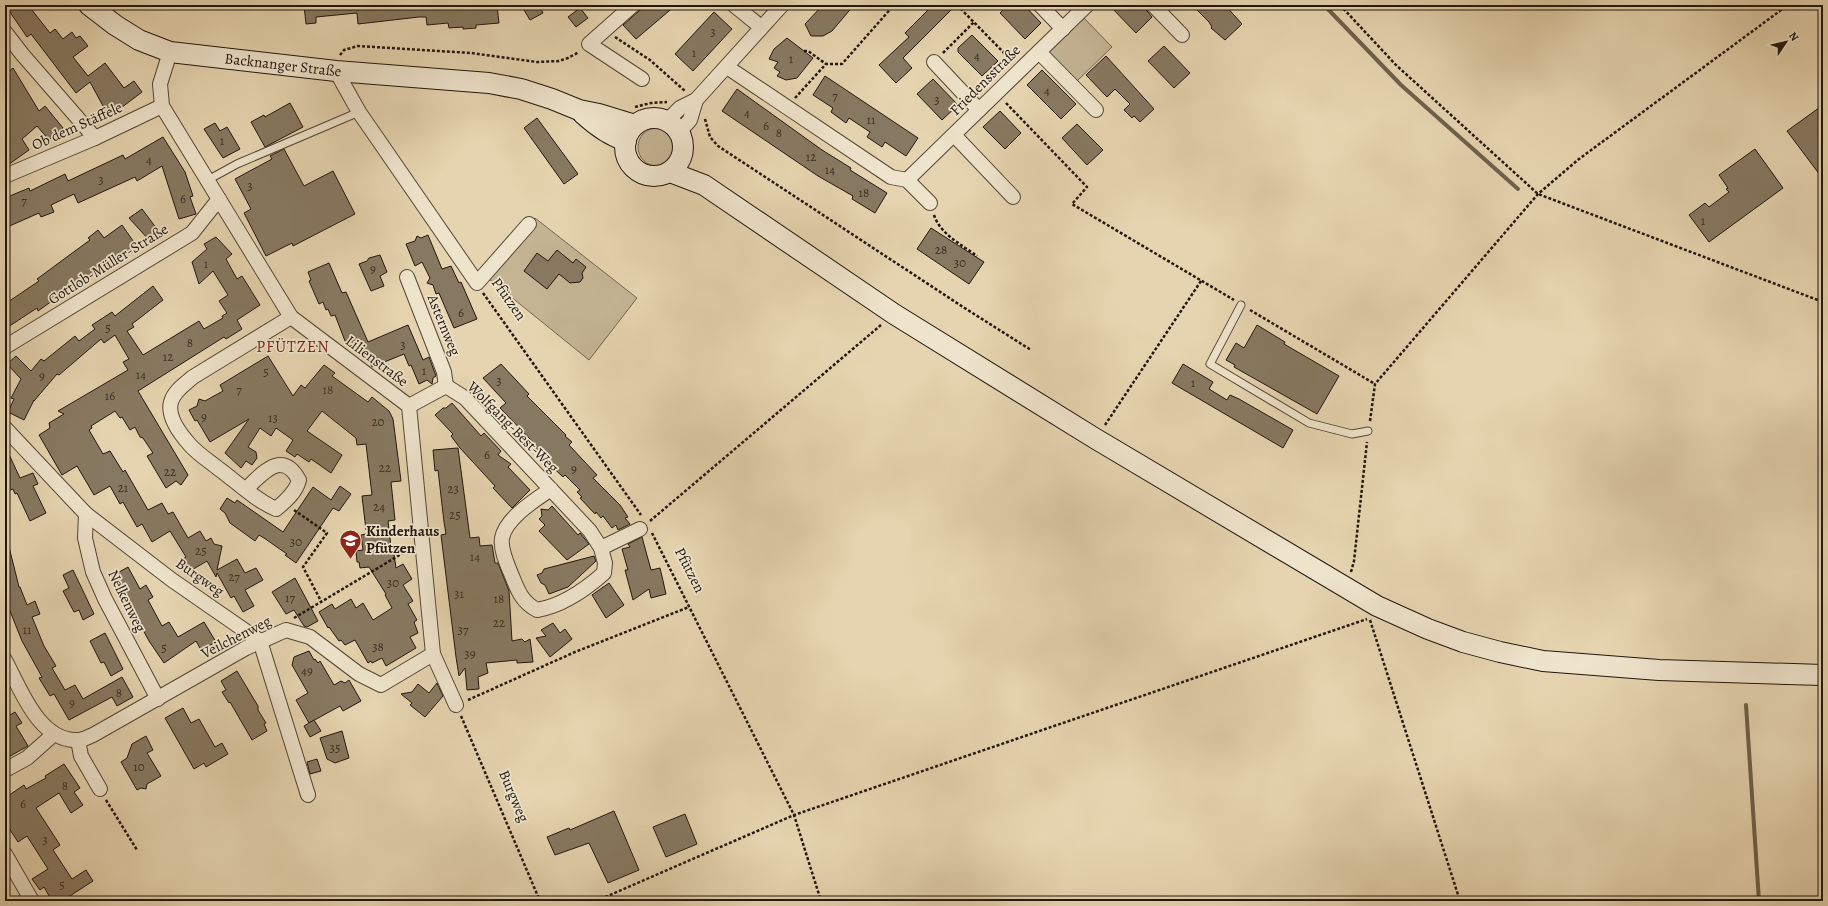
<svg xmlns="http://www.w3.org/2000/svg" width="1828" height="906" viewBox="0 0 1828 906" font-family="Alegreya,serif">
	<rect width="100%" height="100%" fill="#e5d4af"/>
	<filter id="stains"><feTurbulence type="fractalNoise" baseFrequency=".005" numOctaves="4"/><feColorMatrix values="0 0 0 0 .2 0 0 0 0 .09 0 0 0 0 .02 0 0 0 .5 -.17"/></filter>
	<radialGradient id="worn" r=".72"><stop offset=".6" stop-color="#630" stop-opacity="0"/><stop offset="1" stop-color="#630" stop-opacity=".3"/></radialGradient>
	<!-- green -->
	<g fill="#c4b493" stroke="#736550">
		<polygon points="1084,18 1112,47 1076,82 1048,52"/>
		<circle cx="657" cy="147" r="19"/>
		<polygon points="535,218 637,298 589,360 484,275"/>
	</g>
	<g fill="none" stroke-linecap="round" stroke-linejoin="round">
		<!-- stream -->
		<g stroke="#6f614d" stroke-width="4">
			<polyline points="1324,5 1401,85 1518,189"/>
			<polyline points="1746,705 1759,901"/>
		</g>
	</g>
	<!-- building -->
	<g fill="#877961" stroke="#22160d">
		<polygon points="5,5 28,5 50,33 55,29 63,39 72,32 76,38 80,36 88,46 73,57 88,76 105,63 124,88 134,81 142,92 109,117 90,82 76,93 31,34 27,37"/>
		<polygon points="304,5 469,5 470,8 474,7 474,9 497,6 499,23 476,25 476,28 463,29 463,27 449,28 448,23 427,25 426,17 419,17 358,24 357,13 316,17 316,23 306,24"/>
		<polygon points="521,5 539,5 543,13 530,20"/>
		<polygon points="642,5 676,5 636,39 623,25 639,11"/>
		<polygon points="823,5 854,5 832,31 823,36 811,36 805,24"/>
		<polygon points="933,5 946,5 951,10 903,58 912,68 896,83 879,65 909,37 905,33"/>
		<polygon points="1008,5 1024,5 1041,23 1025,39 1000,13"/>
		<polygon points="1109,5 1142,5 1152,17 1136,33"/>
		<polygon points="1192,5 1225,5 1242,24 1225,40 1211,28 1212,27 1209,22"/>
		<polygon points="580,8 588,18 576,27 568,17"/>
		<polygon points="714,12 732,29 693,71 675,54"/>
		<polygon points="972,35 998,61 982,76 958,52 958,48"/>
		<polygon points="787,38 813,58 797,78 786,80 777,76 780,72 774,68 778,62 769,59 774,49"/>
		<polygon points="1164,46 1190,73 1174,88 1148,61"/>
		<polygon points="1106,56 1154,109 1140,122 1134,116 1132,118 1124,110 1130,104 1115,89 1107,97 1086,75"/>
		<polygon points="13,68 39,111 45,106 63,128 49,140 37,126 22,139 29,150 5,167 5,74"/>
		<polygon points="1042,70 1076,104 1061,119 1027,85"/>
		<polygon points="825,76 918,138 906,156 885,142 882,147 867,137 870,132 849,118 846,123 831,112 833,108 813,95"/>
		<polygon points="933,79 958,105 942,120 917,94"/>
		<polygon points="737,89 822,150 851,168 850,170 887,193 875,213 852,199 853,196 818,176 722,111"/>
		<polygon points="290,103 303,127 265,147 251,122 264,115 265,117"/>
		<polygon points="1823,105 1823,179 1787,131"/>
		<polygon points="1000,111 1021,133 1005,149 983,127"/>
		<polygon points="537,118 578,174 564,184 524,128"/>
		<polygon points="215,123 220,131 227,127 240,149 223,158 204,129"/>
		<polygon points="1077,124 1103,150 1087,165 1062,138"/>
		<polygon points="163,137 185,172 193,196 190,197 196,214 179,219 162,166 137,181 135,177 78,203 74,194 51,205 54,212 41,217 39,213 5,228 5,198 29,188 30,191 65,174 68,181 123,155 125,159"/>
		<polygon points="284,149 304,186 333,171 355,214 293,246 292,243 266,256 244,213 251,209 235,179 272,159 270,156"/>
		<polygon points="1755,149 1783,188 1709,242 1689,215 1705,203 1709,207 1729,192 1726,189 1728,188 1719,175"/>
		<polygon points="142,209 160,233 150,241 129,218"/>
		<polygon points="122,225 138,248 108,270 106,267 85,282 84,280 71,290 70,288 38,311 37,308 5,329 5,304 39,281 37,279 90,240 88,238 98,230 104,238"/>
		<polygon points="931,228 984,262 969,284 917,249"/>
		<polygon points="428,235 442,269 451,266 459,283 461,282 477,319 454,328 439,293 436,294 433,285 427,283 430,278 422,262 415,266 406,244 415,241 417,236 421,238"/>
		<polygon points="216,237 232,254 226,259 237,279 242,276 260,305 237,320 242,329 226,339 224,337 138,391 188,475 181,485 176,481 166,488 147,456 153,453 143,438 140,437 135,427 130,430 122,417 120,418 115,411 91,426 92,428 89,430 103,454 110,451 123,472 125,470 148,510 162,503 168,514 173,512 188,538 200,531 206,541 211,538 214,544 222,546 217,570 237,559 245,573 256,568 263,580 245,590 254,606 243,612 234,596 231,598 217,573 216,577 207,561 190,571 183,559 186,557 170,531 152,542 142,524 137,527 123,502 120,504 110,486 94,495 77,466 62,475 39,435 50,428 49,423 64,414 58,411 128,370 123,362 129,359 115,335 104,343 101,339 59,375 57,374 34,401 34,400 24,420 8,412 14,399 11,398 21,379 7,364 16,356 31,371 41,359 44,361 75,336 79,341 95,329 92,325 112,312 115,316 153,286 163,300 132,324 134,327 127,331 143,355 199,321 204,329 223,318 222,316 227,313 219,301 228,295 213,271 199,284 192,262 207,249 204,244"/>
		<polygon points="557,250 573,263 576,259 586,267 582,273 583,278 580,282 570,283 559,274 547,289 524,271 537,253 548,261"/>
		<polygon points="380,255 387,272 380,276 384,286 371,291 359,264 367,261 369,258"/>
		<polygon points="329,263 342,293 346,292 368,342 408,325 423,360 429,357 436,376 433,378 432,384 427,380 419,384 411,365 409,366 404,354 372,367 362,346 355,349 347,346 335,315 331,316 328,309 326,310 323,302 319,304 309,281 311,280 308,272"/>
		<polygon points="1257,325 1285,342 1284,344 1339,376 1317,414 1234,367 1235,365 1226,360 1236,343 1244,348"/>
		<polygon points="268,356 293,396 301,385 305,388 324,365 335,373 332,376 368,402 372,397 389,411 393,419 401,481 391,482 395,520 388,521 391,547 393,547 396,568 403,564 412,579 403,585 413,601 408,604 417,620 414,622 418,633 410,637 416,648 386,666 382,658 372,663 371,661 368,663 355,640 345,645 341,640 339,641 329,627 328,628 319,612 332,604 335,609 351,599 356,608 363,603 373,620 392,608 385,595 386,594 369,567 360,568 359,562 357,562 356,551 363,550 361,535 370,533 366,530 362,496 372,495 366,444 357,445 356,438 322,411 307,431 342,455 331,473 311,459 309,462 297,454 295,457 286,451 293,440 276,428 271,436 260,428 248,447 256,452 257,458 252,465 246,461 241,468 225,453 249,419 210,442 197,420 195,421 189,410 197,406 199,399 205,401 223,391 220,385"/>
		<polygon points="501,364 529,394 527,396 566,435 565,436 572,442 569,445 597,475 593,478 620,505 628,517 625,518 630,524 618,530 616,525 612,528 603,516 601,518 596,512 595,514 580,498 582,497 577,492 580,490 565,475 563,477 528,444 532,441 500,408 506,403 483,378"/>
		<polygon points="1183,364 1213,382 1209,389 1227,400 1230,395 1239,399 1293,430 1283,448 1172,383"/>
		<polygon points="452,403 481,436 484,433 501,451 498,455 511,464 508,467 530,490 512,508 493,488 495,486 460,448 451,436 453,434 435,415 443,408 446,408"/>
		<polygon points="5,446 20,478 33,473 38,484 33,486 46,513 30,521 17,493 15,494 13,489 5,492"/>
		<polygon points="458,448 470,538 479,537 480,546 492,545 495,563 498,563 509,591 512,641 522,639 525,642 530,639 533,662 517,663 517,660 486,663 488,673 478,677 479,689 467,690 465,668 459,676 456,657 441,535 446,534 444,522 438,470 435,471 433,450"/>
		<polygon points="340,486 351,494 339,511 333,508 296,563 285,555 287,554 264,538 259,535 255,541 230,523 225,513 220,509 227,498 235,503 237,500 283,532 313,487 331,500"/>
		<polygon points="552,506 578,535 580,533 589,544 567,560 539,531 545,525 539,519 542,516 541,509 548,510"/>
		<polygon points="642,537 651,570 660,568 666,594 651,598 649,589 633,600 625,570 628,570 622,549 630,547 628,544"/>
		<polygon points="9,547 19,587 20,587 27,605 35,601 40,614 32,617 44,646 56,666 52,668 65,690 75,685 83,699 122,677 133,697 117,706 112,697 69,720 54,694 50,696 39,678 42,677 22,641 8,606 5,597 5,548"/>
		<polygon points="594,556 596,561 568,587 549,594 545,585 541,583 537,575 542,573 544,569"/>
		<polygon points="128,567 140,589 146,585 153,597 148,600 162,626 169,622 178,637 204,622 216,642 201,650 196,641 164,663 149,641 123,593 122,594 112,576"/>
		<polygon points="73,570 94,614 83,620 79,610 74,612 63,591 69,588 63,575"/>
		<polygon points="295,578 318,621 307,627 304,626 294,610 286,614 272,592"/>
		<polygon points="609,583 624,605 606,618 592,595"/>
		<polygon points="553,623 560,633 565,629 572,639 550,657 536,638 546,636 541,630"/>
		<polygon points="105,633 123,669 111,676 104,662 101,663 90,641"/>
		<polygon points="309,651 314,660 315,659 318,663 320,661 334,685 341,681 345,683 349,680 361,701 343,711 340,706 309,723 296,700 308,693 292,665 294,657"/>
		<polygon points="237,671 258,706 258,710 266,723 264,724 267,731 252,740 230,702 229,703 222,692 226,690 221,681"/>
		<polygon points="437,683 443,696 425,717 410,705 412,703 401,694 412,692 418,684 429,693"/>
		<polygon points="5,707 10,715 15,712 22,723 16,726 28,746 5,759"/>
		<polygon points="183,708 191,723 199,719 215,747 222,743 228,754 206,767 204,763 194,769 165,718"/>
		<polygon points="314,720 321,731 310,737 304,726"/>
		<polygon points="342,731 349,758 335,763 327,759 320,738"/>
		<polygon points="146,736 153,750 147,753 161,776 147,784 146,789 141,788 137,790 121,762 127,758 132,744"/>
		<polygon points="317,759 321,771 310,774 307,762"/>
		<polygon points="64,764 80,788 74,792 83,805 71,813 59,793 36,808 60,845 53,850 72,879 86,870 93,881 62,901 52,901 44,887 40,890 32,879 48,869 27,836 18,842 5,822 5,798 24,785 26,789 46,778 45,776"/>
		<polygon points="614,811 639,870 608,883 589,843 555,855 547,837 569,828 570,830"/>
		<polygon points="685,814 697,844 666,857 653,827"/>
	</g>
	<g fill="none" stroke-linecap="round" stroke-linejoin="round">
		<defs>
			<g id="lane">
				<polyline points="206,181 237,164 359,112"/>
				<polyline points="1241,305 1210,364 1309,423 1352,434 1368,431"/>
			</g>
			<g id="street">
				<polyline points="633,5 589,44 642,79"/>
				<polyline points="734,5 761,27"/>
				<polyline points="1040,5 1063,29"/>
				<polyline points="1153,5 1182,35"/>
				<polyline points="5,32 22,54 95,138"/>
				<polyline points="170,52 160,84 162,106 291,317 409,406 433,654 456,705"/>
				<polyline points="1039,52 1096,110"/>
				<polyline points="934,62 979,110"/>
				<polyline points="727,67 891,177 907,180 930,203"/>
				<polyline points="336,71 359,112 477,283 529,224"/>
				<polyline points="667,121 680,108 696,100 782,5"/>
				<polyline points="679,132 690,120 696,100"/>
				<polyline points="954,135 1013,197"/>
				<polyline points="5,176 95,138 162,106"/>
				<polyline points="907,180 1087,5"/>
				<polyline points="407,277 444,372 446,386"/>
				<polyline points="5,347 192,233 219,199"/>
				<path d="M409,406L446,386L465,398L590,531L601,548L605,563L604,573C586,589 561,606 537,610C522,602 518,591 512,576C508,566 500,550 502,538C506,518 535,500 551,489"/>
				<polyline points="5,428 86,514 172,580 260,641 308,795"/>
				<path d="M246,489C263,473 282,449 299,480C296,492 286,501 276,509C255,500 237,482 219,469C209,461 198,454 190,445C181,435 167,417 171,402C174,391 185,384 193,377L291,317"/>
				<polyline points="86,514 85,538 93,572 105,599 158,699"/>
				<polyline points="601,548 640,529"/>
				<path d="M5,660C20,688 39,742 78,740C83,740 88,737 93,735L246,648L286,630L310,637L359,674L381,685L433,654"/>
				<polyline points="78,740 81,756 100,789"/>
				<polyline points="5,770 27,758 54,734"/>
				<polyline points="5,854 32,901"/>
			</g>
			<g id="secondary">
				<path id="s1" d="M89,5L115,25L139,40L170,52L336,71L489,83L521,89L552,99L579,110L599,114L635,125"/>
				<path d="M583,114C595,125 610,136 626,141"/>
				<circle cx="654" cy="147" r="29"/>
				<polyline points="670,172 704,185 894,314 1096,439 1377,606 1428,629 1463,642 1500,652 1543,661 1659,670 1823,675"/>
			</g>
		</defs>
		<!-- lane casing -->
		<use href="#lane" stroke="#534636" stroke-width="9"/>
		<!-- street casing -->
		<use href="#street" stroke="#534636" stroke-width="16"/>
		<!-- secondary casing -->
		<use href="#secondary" stroke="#22160d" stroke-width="22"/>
		<!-- path -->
		<g stroke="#22160d" stroke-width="2.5" stroke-dasharray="3 2" stroke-linecap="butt">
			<polyline points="957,5 1011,60"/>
			<polyline points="1340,5 1396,65 1538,194 1823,302"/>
			<polyline points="1817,5 1823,11"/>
			<polyline points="615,37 650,60 685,91"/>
			<polyline points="804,51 808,51 826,64"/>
			<polyline points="943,53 974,22"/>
			<polyline points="340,55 344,50 358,46 471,53 537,62 559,61 568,58 579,52"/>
			<polyline points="795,98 826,64 842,64 894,5"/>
			<polyline points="1006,103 1087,187 1072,204 1234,300"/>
			<polyline points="635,107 651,103 667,102"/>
			<polyline points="705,119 710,137 718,146 963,307 1031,350"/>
			<path d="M934,215C940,234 962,245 977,256"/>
			<polyline points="483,293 641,515"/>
			<polyline points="1250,310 1375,384"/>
			<polyline points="1370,421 1375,384 1538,194 1579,159 1788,5"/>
			<polyline points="1105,425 1201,281"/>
			<polyline points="294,510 327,533 303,567 321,601"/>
			<polyline points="650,521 881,325"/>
			<polyline points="652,533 794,815 821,901"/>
			<polyline points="1351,572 1354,561 1367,442"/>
			<polyline points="294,618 403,553 411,553"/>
			<polyline points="1370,620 1460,901"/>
			<polyline points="468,700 575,652 689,607"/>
			<polyline points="461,716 540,901"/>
			<polyline points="106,800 137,850"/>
			<polyline points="596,901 794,815 1367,619"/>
		</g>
		<!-- lane -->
		<use href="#lane" stroke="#eee3cb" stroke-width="7"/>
		<!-- street -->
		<use href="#street" stroke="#eee3cb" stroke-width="14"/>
		<!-- secondary -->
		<use href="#secondary" stroke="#eee3cb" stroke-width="20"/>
	</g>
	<!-- icons -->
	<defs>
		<symbol id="school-pin" viewBox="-11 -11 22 30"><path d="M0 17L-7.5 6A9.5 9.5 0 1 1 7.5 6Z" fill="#8f2418" stroke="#eee3cb"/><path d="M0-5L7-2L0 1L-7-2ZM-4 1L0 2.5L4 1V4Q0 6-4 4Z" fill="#fff"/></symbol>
	</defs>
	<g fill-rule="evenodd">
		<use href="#school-pin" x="338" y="528" width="25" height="34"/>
	</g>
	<g text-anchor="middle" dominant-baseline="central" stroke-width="3.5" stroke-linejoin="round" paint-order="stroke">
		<!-- number labels -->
		<g font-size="13" fill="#3b2f22">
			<text x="713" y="31">3</text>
			<text x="694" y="52">1</text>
			<text x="977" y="55">4</text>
			<text x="791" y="58">1</text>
			<text x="1047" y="90">4</text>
			<text x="835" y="95">7</text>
			<text x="937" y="99">3</text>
			<text x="747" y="112">4</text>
			<text x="871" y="119">11</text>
			<text x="766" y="125">6</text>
			<text x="779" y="132">8</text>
			<text x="222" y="140">1</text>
			<text x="811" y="156">12</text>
			<text x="149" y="159">4</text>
			<text x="830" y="169">14</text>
			<text x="101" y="179">3</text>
			<text x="250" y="185">3</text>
			<text x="864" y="192">18</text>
			<text x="183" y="198">6</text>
			<text x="24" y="200">7</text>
			<text x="1703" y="220">1</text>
			<text x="941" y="249">28</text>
			<text x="960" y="262">30</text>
			<text x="206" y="263">1</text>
			<text x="373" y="268">9</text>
			<text x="461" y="312">6</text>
			<text x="108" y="327">5</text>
			<text x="190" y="342">8</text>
			<text x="403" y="344">3</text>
			<text x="168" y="356">12</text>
			<text x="424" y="370">1</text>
			<text x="266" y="371">5</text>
			<text x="141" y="374">14</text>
			<text x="42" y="375">9</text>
			<text x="499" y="380">3</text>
			<text x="1193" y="382">1</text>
			<text x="239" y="389">7</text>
			<text x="328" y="389">18</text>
			<text x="110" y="395">16</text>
			<text x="204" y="416">9</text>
			<text x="273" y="417">13</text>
			<text x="378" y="421">20</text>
			<text x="487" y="454">6</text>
			<text x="385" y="467">22</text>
			<text x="574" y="468">9</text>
			<text x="170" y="471">22</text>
			<text x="123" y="487">21</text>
			<text x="453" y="488">23</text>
			<text x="379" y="506">24</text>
			<text x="455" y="514">25</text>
			<text x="296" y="541">30</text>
			<text x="201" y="550">25</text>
			<text x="475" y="556">14</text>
			<text x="234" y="576">27</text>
			<text x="393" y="582">30</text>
			<text x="459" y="593">31</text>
			<text x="290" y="597">17</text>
			<text x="499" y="598">18</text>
			<text x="499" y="622">22</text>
			<text x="27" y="629">11</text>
			<text x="463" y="629">37</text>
			<text x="378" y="646">38</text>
			<text x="164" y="647">5</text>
			<text x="470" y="653">39</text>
			<text x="307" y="670">49</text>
			<text x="119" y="692">8</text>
			<text x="72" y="702">9</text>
			<text x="335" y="747">35</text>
			<text x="139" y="766">10</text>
			<text x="65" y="785">8</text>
			<text x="23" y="803">6</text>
			<text x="45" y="839">3</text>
			<text x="62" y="884">5</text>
		</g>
		<!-- street labels -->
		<g font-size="15" fill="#22160d" stroke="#eee3cb">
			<text stroke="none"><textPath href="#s1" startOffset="208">Backnanger Straße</textPath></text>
			<text transform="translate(985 80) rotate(-45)">Friedensstraße</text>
			<text transform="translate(77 126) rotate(-24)">Ob dem Stäffele</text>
			<text transform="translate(108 264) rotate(-32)">Gottlob-Müller-Straße</text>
			<text transform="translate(509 299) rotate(55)">Pfützen</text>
			<text transform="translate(444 325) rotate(68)">Asternweg</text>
			<text transform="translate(377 361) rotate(37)">Lilienstraße</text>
			<text transform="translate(513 427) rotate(45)">Wolfgang-Best-Weg</text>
			<text transform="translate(690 570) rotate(63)">Pfützen</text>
			<text transform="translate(200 577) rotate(35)">Burgweg</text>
			<text transform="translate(127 601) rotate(64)">Nelkenweg</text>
			<text transform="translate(236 637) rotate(-27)">Veilchenweg</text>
			<text transform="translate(514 796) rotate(67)">Burgweg</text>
		</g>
		<!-- poi labels -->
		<g font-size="15" font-weight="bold" fill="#22160d" stroke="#eee3cb" text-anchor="start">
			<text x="366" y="531">Kinderhaus<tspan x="366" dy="17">Pfützen</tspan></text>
		</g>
		<!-- neighbourhood labels -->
		<g font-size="16" letter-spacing="1" fill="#7a1f14" stroke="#eee3cb">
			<text x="293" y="347">PFÜTZEN</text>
		</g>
	</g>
	<!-- margin -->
	<rect width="1828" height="906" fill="none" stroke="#e5d4af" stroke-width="20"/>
	<rect x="6" y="6" width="1816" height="894" fill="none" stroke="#22160d" stroke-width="2"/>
	<rect x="10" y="10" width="1808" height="886" fill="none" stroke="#22160d"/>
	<!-- north arrow -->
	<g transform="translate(1786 42) rotate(55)" stroke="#eee3cb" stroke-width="3" paint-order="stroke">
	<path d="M0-3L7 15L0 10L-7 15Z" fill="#22160d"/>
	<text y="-6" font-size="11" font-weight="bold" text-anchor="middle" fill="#22160d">N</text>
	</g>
	<rect width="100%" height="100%" filter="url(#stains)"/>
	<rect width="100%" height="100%" fill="url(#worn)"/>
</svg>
